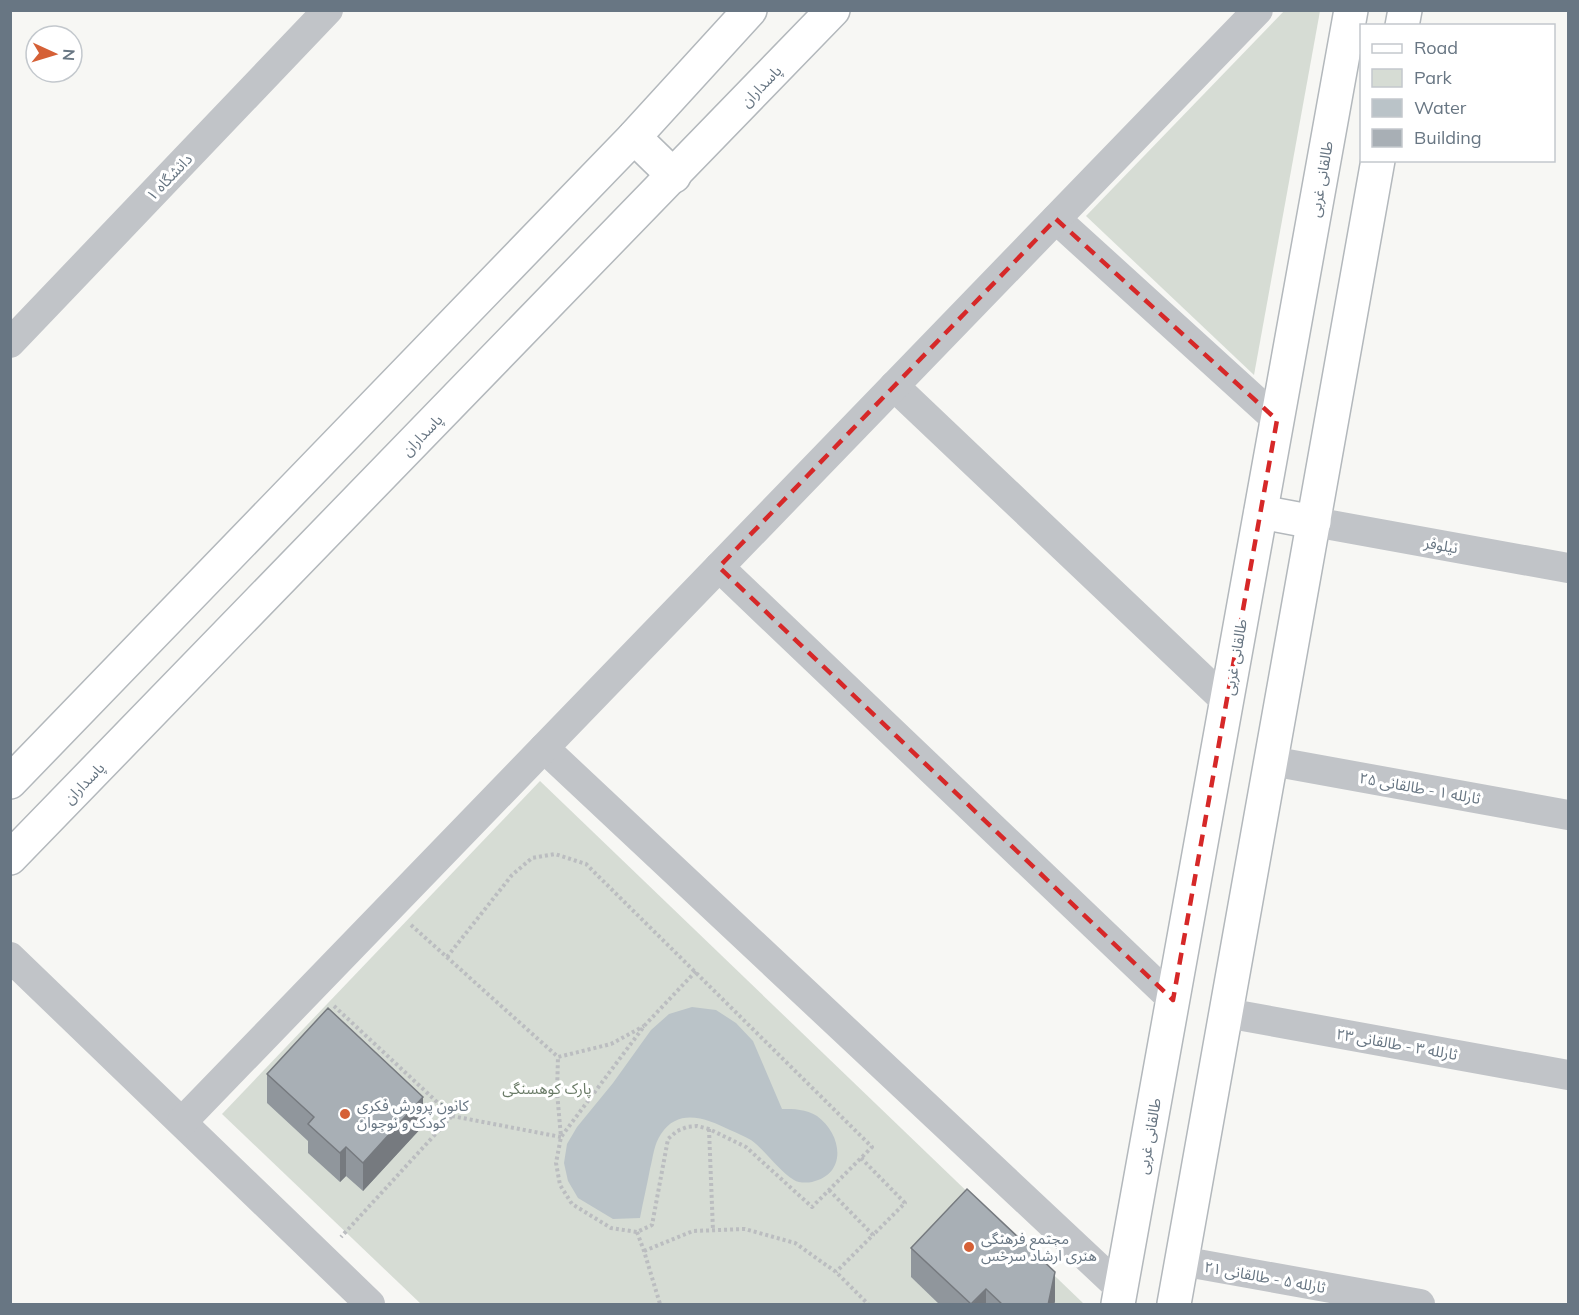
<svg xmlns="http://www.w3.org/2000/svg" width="1579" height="1315" viewBox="0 0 1579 1315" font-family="Mulish,'Noto Sans Arabic',sans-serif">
	<rect width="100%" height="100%" fill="#f7f7f4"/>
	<!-- green -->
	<g fill="#d6dcd4">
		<polygon points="1285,10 1320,11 1254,375 1086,216"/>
		<polygon points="540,781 1084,1304 421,1304 222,1114"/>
	</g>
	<!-- water -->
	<path fill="#bac3c8" d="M692,1007L716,1010L736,1023L753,1041L782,1109C794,1109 806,1109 817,1116C842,1134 848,1174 812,1182C807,1183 798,1183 794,1180C779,1171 765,1150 751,1140C744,1136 737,1133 730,1130C707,1119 679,1107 661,1134C654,1144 653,1157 650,1169C647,1185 643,1202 640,1218L613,1219L578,1198L568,1181L564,1163L567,1144L577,1127L613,1083L651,1030L669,1014Z"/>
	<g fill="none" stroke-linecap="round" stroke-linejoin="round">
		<defs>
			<g id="secondary">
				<polyline points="1402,26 1405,10"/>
				<polyline points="634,137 674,176"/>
				<polyline points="1261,512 1314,522"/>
				<polyline points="10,782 634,137 750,10"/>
				<polyline points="10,858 833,10"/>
				<polyline points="1118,1304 1351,10"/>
				<polyline points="1174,1304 1378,160"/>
			</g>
		</defs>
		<!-- secondary casing -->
		<use href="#secondary" stroke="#b3b8bc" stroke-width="36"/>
		<!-- path -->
		<g stroke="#bbbdc0" stroke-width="4" stroke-dasharray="3 3" stroke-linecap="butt">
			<polyline points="411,925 558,1057 611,1044 644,1026"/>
			<polyline points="447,957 512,875 532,858 555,854 586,864 872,1147 812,1207 746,1147 709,1129 697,1126 687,1127 677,1131 668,1139 652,1225 637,1232 611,1228 572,1204 560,1185 556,1163 561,1137 645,1025 696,971"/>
			<polyline points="334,1006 452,1116 341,1237"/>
			<polyline points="452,1116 561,1137 557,1092 558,1057"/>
			<polyline points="709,1129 713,1231"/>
			<polyline points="861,1158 905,1203 873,1235"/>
			<polyline points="829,1190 873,1235 836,1272"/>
			<polyline points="637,1232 644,1251 660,1304"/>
			<polyline points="644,1251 693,1231 745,1229 795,1243 836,1272 868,1304"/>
		</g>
		<!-- minor -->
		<g stroke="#c1c4c8" stroke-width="30">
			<polyline points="1056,219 1277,420"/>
			<polyline points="10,343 328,10"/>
			<polyline points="894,386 1227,702"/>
			<polyline points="1314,522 1568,568"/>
			<polyline points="719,567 1173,1000"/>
			<polyline points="544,748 1121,1289"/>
			<polyline points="1271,761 1568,815"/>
			<polyline points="10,957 370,1304"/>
			<polyline points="1226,1013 1568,1075"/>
			<polyline points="182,1122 1258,10"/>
			<polyline points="1181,1261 1420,1304"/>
		</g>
		<!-- secondary -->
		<use href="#secondary" stroke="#fff" stroke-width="33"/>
	</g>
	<!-- wall -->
	<g fill="#90969c">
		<polygon points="267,1074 423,1126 363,1191 346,1176 340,1182 308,1153 308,1141 267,1103"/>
		<polygon points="911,1248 1055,1301 1054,1305 940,1305 911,1277"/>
	</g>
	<!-- shaded-wall -->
	<g fill="#767a7f">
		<polygon points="423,1097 423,1126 363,1191 363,1163"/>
		<polygon points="346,1147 346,1176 340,1182 340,1153"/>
		<polygon points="1055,1272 1055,1301 1054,1305 1048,1305"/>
		<polygon points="986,1289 986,1305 971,1305"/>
	</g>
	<!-- building -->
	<g fill="#a8afb5" stroke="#767a7f" stroke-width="1.5">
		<polygon points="328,1008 423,1097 363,1163 346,1147 340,1153 308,1124 314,1117 267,1074"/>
		<polygon points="967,1189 1055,1272 1048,1305 1003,1305 986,1289 971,1304 911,1248"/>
	</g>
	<!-- marked area -->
	<path fill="none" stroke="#d62828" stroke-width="4.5" stroke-dasharray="12 8" stroke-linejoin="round" d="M1056,219L1277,420L1173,1000L719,567Z"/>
	<!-- markers -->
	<g fill="#d56036" stroke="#fff" stroke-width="2">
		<circle cx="345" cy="1114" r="6"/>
		<circle cx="969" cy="1247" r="6"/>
	</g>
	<g text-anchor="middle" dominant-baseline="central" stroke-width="6" stroke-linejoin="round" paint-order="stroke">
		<!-- street labels -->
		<g font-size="15" fill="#687683" stroke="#fff">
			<text transform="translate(761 86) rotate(-46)">پاسداران</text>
			<text transform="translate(169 177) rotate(-46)">دانشگاه ۱</text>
			<text transform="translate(1321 179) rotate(-80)">طالقانی غربی</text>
			<text transform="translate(422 435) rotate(-46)">پاسداران</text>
			<text transform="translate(1441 545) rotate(10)">نیلوفر</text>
			<text transform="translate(1235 657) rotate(-80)">طالقانی غربی</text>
			<text transform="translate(84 783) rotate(-46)">پاسداران</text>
			<text transform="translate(1420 788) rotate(10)">ثارلله ۱ - طالقانی ۲۵</text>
			<text transform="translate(1397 1044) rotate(10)">ثارلله ۳ - طالقانی ۲۳</text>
			<text transform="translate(1149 1136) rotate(-80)">طالقانی غربی</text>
			<text transform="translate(1265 1277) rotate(10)">ثارلله ۵ - طالقانی ۲۱</text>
		</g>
		<!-- park labels -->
		<g font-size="15" fill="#6a7b67" stroke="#fff">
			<text x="547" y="1088">پارک کوهسنگی</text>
		</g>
		<!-- poi labels -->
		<g font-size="15" fill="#687683" stroke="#fff" text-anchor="start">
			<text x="357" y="1105">کانون پرورش فکری<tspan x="357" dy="17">کودک و نوجوان</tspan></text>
			<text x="981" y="1238">مجتمع فرهنگی<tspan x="981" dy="17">هنری ارشاد سرخس</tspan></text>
		</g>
	</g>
	<!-- border -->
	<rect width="1579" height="1315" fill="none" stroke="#687683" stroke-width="24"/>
	<!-- legend -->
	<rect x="1360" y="24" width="195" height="138" fill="#ffffff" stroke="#c3c8cd" stroke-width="1.5"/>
	<rect x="1372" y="44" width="30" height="9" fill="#ffffff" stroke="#c3c8cd" stroke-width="1.5"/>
	<text x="1414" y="54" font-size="18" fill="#687683">Road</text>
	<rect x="1372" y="69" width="30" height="18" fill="#d6dcd4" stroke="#c3c8cd" stroke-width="1.5"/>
	<text x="1414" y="84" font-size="18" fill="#687683">Park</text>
	<rect x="1372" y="99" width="30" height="18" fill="#bac3c8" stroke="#c3c8cd" stroke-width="1.5"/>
	<text x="1414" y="114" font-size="18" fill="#687683">Water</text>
	<rect x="1372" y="129" width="30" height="18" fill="#a8afb5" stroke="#c3c8cd" stroke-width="1.5"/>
	<text x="1414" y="144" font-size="18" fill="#687683">Building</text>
	<!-- north arrow -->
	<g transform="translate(54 54) rotate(94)"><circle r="28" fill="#ffffff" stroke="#c3c8cd" stroke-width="1.5"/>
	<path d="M0-4.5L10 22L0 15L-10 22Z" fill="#d56036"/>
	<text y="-9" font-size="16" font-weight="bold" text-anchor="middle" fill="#687683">N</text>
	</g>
</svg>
